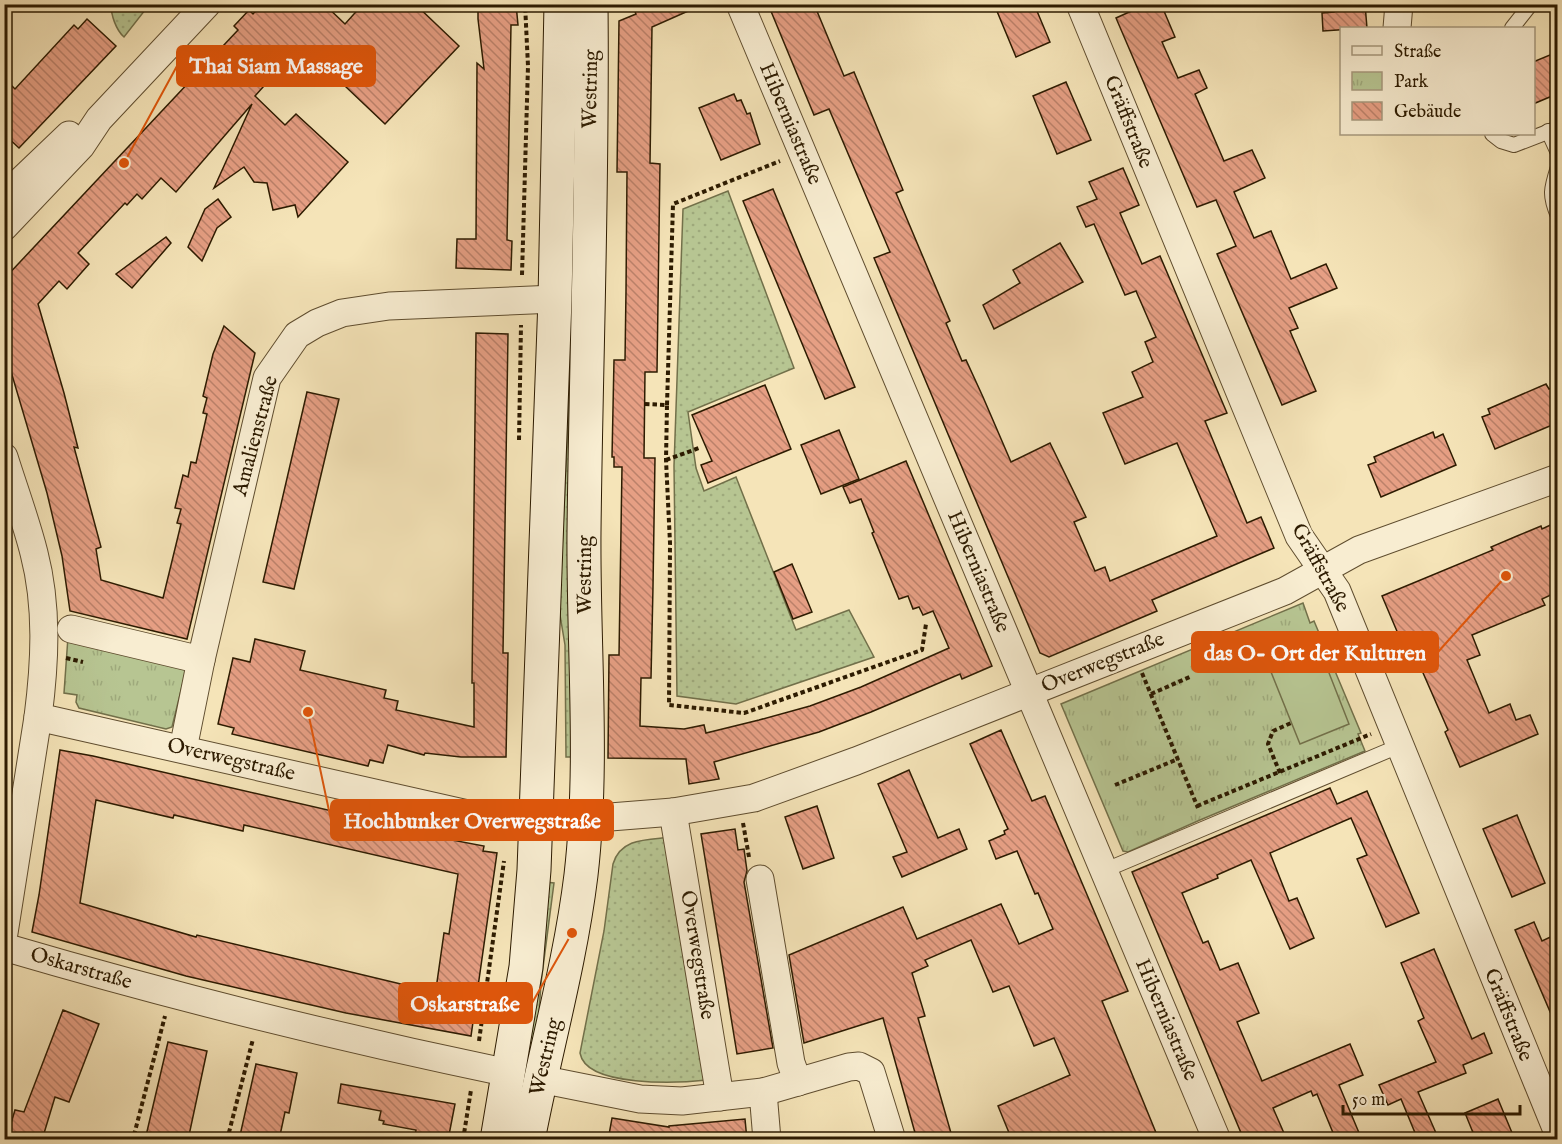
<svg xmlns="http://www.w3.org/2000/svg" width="1562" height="1144" viewBox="0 0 1562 1144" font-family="'IM FELL English',serif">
	<defs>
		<pattern id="grass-dots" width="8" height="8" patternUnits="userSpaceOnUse" patternTransform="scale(1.5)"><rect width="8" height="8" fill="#b7c592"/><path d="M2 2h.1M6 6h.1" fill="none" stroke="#9ea97c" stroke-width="1.8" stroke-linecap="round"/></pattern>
		<pattern id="park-tufts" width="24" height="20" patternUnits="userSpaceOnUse" patternTransform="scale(1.5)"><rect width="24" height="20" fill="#b7c592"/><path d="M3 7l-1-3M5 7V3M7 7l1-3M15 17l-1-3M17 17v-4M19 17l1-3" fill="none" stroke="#9ea97c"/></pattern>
		<pattern id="building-back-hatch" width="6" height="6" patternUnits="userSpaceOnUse" patternTransform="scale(1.5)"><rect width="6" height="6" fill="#e69f84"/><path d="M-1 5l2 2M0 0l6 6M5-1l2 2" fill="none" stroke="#bb816a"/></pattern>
	</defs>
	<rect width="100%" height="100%" fill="#f5e4b8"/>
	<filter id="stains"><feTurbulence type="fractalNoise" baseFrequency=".00333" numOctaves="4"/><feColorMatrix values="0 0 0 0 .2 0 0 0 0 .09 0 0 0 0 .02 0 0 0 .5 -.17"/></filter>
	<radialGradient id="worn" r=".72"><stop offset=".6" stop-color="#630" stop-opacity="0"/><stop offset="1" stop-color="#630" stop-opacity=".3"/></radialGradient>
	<!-- grass -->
	<g fill="url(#grass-dots)" stroke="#72704a" stroke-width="1.5">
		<polygon points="579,4 575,757 566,757 565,645 559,609 568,427 573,115"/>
		<path d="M111,5V4L149,5L124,37C116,30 111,15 111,5Z"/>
		<polygon points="728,191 794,368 688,412 696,468 704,491 736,477 796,630 849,610 874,657 736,704 677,696 674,466 683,209"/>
		<path d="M672,837L707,1080C680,1083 586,1088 580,1053L604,931L613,864C621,837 649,840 672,837Z"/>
		<polygon points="545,882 554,883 541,983 538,1029 523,1095 518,1093"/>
	</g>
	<!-- park -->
	<g fill="url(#park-tufts)" stroke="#72704a" stroke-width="1.5">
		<polygon points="1303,603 1310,623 1314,621 1361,733 1358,734 1365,751 1200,820 1128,852 1123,851 1061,704"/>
		<polygon points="68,637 187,666 172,727 166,729 79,708 76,702 77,695 64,693"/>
	</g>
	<!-- garden -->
	<polygon fill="#b7c592" stroke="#72704a" stroke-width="1.5" points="1313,632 1349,724 1300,744 1263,652"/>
	<!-- building -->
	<g fill="url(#building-back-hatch)" stroke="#2d1b01" stroke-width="1.5" fill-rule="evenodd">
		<polygon points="262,4 324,4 345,24 363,4 415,4 459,46 385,124 306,49 284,72 280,68 255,96 285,125 296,114 348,162 298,217 295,205 273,210 267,183 254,182 244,167 214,188 252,104 176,192 161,178 142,199 137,194 127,205 125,203 78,253 89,264 67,289 59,281 38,304 64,393 78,448 74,447 101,547 96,549 101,580 163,598 181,524 177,523 181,509 175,508 183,475 188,477 191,462 196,463 207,414 203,413 207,398 203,396 213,354 224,326 255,353 187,639 70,611 62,556 47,493 4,348 4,279 238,30 234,26 249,10 253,14"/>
		<polygon points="478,4 516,4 518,25 511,25 507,240 512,241 511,270 456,268 457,239 476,239 477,63 484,69 478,19"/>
		<polygon points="632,4 704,4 652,27 650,163 660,164 657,372 645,372 644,458 655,458 653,587 651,678 641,678 640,726 684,729 704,725 706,733 759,720 810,706 861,687 949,648 933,611 923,615 919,607 913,609 908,596 899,599 872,533 874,532 861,499 850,503 843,487 906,461 992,666 962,679 960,674 871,712 819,732 714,762 719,779 689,784 686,759 608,758 609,655 619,655 622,467 614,467 614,457 612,457 614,360 625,360 626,291 627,172 617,172 619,21 636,14"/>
		<polygon points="768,4 814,4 844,76 854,72 903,190 896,193 950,321 946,323 962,361 966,360 983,397 1011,462 1050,443 1086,517 1074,522 1095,571 1105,567 1110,581 1217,536 1177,443 1125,464 1103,413 1143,397 1132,372 1153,362 1145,342 1156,337 1136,291 1125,295 1094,224 1086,227 1077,207 1097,199 1089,182 1123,168 1139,205 1120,213 1142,264 1160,256 1227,413 1205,421 1247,523 1261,517 1274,548 1152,600 1157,611 1049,657 1040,653 874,258 890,252 829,109 814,115"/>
		<polygon points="994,4 1034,4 1050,42 1016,57"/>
		<polygon points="1147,4 1161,4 1175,37 1162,42 1178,78 1199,70 1207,88 1195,94 1224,161 1252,150 1265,178 1234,192 1254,238 1271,231 1291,279 1326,264 1337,288 1289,308 1298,328 1290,331 1316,391 1282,405 1217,254 1236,246 1216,200 1197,207 1116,18"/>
		<polygon points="1334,4 1365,4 1367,28 1323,31 1322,13 1334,12"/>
		<polygon points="87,19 116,46 19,148 4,134 4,78 15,89 74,25 78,29"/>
		<polygon points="1557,52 1557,94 1533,104 1533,62"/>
		<polygon points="1066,82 1091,140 1057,154 1033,96"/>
		<polygon points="734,94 737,101 741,100 747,114 750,113 760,144 721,160 699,108"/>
		<polygon points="773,189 855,387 825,399 743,201"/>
		<polygon points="218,199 231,217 217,228 202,261 188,247 205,209"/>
		<polygon points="166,237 171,243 132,288 116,274"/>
		<polygon points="1060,243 1083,282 994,329 983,305 1020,283 1013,270"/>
		<polygon points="476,333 508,334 503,653 508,653 506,757 461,757 425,753 424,755 388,745 383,763 370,760 368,766 232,734 234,728 218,724 233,658 250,662 255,639 305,651 300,670 386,690 384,698 398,701 396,710 474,727 474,683 472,683"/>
		<polygon points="1546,384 1549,389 1557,386 1557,423 1495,449 1482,417 1490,414 1488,409"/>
		<polygon points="765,385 791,449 708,483 701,465 712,461 692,415"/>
		<polygon points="307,392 339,399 294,589 263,582"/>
		<polygon points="839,430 859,479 821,494 801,445"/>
		<polygon points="1433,432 1435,438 1443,434 1456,465 1381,497 1368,465 1376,462 1374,457"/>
		<polygon points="1557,522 1557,592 1542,599 1545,605 1472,635 1480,655 1467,660 1489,713 1510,704 1516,720 1530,715 1538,734 1460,767 1445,732 1448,730 1420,666 1413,669 1382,596 1493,550 1491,547 1517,536 1541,526 1542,529"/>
		<polygon points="792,564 812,612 793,619 774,572"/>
		<polygon points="1001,730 1032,801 1045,796 1128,991 1102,1001 1159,1140 1012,1140 998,1106 1070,1075 1054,1038 1034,1046 1009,986 993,992 971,940 925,960 928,966 912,973 925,1016 918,1018 953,1140 917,1140 883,1018 804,1043 789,955 903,907 917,939 1001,904 1019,944 1053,929 1038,893 1035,894 1017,851 996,859 989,841 1005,834 1004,831 1008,829 970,744"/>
		<path d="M60,750L93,756L441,836V838L484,846L483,851L497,853L471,1036L346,1013L186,976L32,932L39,895ZM96,800L173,818L174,815L243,831L244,825L458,874L449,934L444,933L436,989L405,985L197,935L196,937L80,903Z"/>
		<polygon points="909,770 938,838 959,829 967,849 902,877 893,857 907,852 878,784"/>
		<polygon points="1330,788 1337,804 1367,791 1419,913 1386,927 1357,859 1367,855 1351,818 1270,853 1289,901 1297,898 1314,938 1290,949 1251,860 1217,875 1218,878 1182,893 1203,943 1208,941 1220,970 1238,963 1259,1013 1237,1022 1262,1081 1350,1044 1363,1075 1339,1085 1362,1140 1336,1140 1317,1094 1313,1096 1311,1091 1273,1108 1287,1140 1244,1140 1132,872"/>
		<polygon points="817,806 834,858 803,869 785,817"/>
		<polygon points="1517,815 1545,883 1512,897 1483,829"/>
		<polygon points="735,829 738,850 744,849 747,871 744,882 773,1048 737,1054 701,834"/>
		<polygon points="1534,922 1542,941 1557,934 1557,1028 1515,930"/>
		<polygon points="1434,949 1472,1039 1484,1033 1492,1053 1463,1065 1466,1073 1418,1092 1436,1133 1418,1140 1401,1099 1388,1105 1379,1085 1436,1062 1418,1021 1424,1018 1401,963"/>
		<polygon points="63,1010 99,1024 69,1102 55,1097 42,1140 6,1140 15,1110 24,1112"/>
		<polygon points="168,1042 207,1051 188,1140 145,1140"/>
		<polygon points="256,1064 297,1073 289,1113 285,1112 279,1140 239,1140"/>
		<polygon points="341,1084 455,1104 448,1140 414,1140 416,1130 383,1124 384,1121 379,1120 381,1111 338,1103"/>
		<polygon points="1498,1099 1515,1140 1476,1140 1465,1113"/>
		<polygon points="612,1118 669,1127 669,1126 745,1119 747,1140 608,1140"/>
	</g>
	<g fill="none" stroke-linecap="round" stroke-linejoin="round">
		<defs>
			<g id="lane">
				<polyline points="1512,28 1531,4"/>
				<polyline points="1548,131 1558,153"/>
				<polyline points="1492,134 1501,141 1514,145 1558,128"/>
				<path d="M1558,167C1551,189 1549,195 1558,216"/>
				<polyline points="1103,871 1399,746"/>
			</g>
			<g id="street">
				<polyline points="740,4 1217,1140"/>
				<polyline points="1080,4 1299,536 1337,591 1558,1133"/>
				<polyline points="1397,28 1399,4"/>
				<polyline points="4,197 69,135"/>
				<polyline points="4,227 81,146 99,119 207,4"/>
				<path d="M4,457C14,489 26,521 34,553C48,607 45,663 38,717L4,933"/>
				<polyline points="71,629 201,660"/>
				<polyline points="38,717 494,820 585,819 673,812 754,798 856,761 1285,591 1359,550 1558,478"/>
				<polyline points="183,749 201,660 267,378 297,335 317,323 342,313 389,306 555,299"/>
				<polyline points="673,812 720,1097"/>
				<polyline points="760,879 791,1063 798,1082"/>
				<path d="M4,947C171,996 339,1038 509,1073"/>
				<polyline points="540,1079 640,1099 682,1101 763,1092 849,1067 859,1066 871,1072 892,1140"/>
				<polyline points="763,1092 767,1140"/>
			</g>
			<g id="secondary">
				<polyline points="497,1140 526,967 534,870 555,299 561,4"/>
				<path d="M528,1140C545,1051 570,965 581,875C594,762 583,646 584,532C586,356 593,180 591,4"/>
			</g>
		</defs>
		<!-- lane casing -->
		<use href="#lane" stroke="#5f4d2f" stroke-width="16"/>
		<!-- street casing -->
		<use href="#street" stroke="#5f4d2f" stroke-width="29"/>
		<!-- secondary casing -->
		<use href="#secondary" stroke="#2d1b01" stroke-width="35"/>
		<!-- path -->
		<g stroke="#2d1b01" stroke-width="4" stroke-dasharray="4.5 3" stroke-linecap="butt">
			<polyline points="522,275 528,66 525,4"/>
			<polyline points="645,404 667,405 666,460 670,543 669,705 744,713 922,650 926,624"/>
			<polyline points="667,405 673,204 780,161"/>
			<polyline points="519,440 521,325"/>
			<polyline points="666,460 699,448"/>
			<polyline points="66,658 83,662"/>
			<polyline points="1142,673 1198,808"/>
			<polyline points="1151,694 1192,676"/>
			<polyline points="1280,773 1268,744 1273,731 1291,723"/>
			<polyline points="1115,785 1178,759"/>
			<polyline points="1197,806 1371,734"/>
			<polyline points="743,823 749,857"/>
			<polyline points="479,1041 504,861"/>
			<polyline points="134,1135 165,1016"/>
			<polyline points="227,1140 253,1039"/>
			<polyline points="463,1140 471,1090"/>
		</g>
		<!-- lane -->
		<use href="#lane" stroke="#f8edd1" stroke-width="14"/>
		<!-- street -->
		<use href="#street" stroke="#f8edd1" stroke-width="27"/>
		<!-- secondary -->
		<use href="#secondary" stroke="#f8edd1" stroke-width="33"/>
	</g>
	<g text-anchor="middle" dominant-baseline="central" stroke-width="4.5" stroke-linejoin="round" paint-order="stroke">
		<!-- street labels -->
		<g font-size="21" fill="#2d1b01" stroke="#f8edd1">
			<text transform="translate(591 89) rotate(-89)">Westring</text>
			<text transform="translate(1128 122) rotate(68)">Gräffstraße</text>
			<text transform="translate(790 124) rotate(67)">Hiberniastraße</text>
			<text transform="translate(256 436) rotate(-75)">Amalienstraße</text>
			<text transform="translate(1320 568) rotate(61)">Gräffstraße</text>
			<text transform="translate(978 572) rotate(67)">Hiberniastraße</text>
			<text transform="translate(585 575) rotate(-90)">Westring</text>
			<text transform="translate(1103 663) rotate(-22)">Overwegstraße</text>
			<text transform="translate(231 760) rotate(13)">Overwegstraße</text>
			<text transform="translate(697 955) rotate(81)">Overwegstraße</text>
			<text transform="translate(81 969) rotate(16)">Oskarstraße</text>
			<text transform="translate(1508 1015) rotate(68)">Gräffstraße</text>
			<text transform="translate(1166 1020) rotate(67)">Hiberniastraße</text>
			<text transform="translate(546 1057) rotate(-77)">Westring</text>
		</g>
	</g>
	<!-- callouts -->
	<path fill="none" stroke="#df560b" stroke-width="2" d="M124 163L177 66M1506 576L1438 652M308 712L331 820M572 933L532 1003"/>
	<g fill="#df560b" stroke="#f8edd1" stroke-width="2">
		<circle cx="124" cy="163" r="6"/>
		<circle cx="1506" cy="576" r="6"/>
		<circle cx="308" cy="712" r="6"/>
		<circle cx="572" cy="933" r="6"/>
	</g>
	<g fill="#df560b" stroke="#df560b" stroke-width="2">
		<rect x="177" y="46" width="198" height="40" rx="6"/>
		<rect x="1192" y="632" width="246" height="40" rx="6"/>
		<rect x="331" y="800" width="282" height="40" rx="6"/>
		<rect x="399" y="983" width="133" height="40" rx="6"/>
	</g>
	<g font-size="22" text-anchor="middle" font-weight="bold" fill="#fff">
		<text x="276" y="73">Thai Siam Massage</text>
		<text x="1315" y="660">das O- Ort der Kulturen</text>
		<text x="472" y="828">Hochbunker Overwegstraße</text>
		<text x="465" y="1011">Oskarstraße</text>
	</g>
	<!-- margin -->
	<rect width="1562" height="1144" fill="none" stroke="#f5e4b8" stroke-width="24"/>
	<rect x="6" y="6" width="1550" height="1132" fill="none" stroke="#2d1b01" stroke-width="3"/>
	<rect x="12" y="12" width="1538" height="1120" fill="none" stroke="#2d1b01" stroke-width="1.5"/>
	<!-- legend -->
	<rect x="1340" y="27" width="195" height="108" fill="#f8edd1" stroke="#a7997e" stroke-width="1.5"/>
	<rect x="1352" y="46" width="30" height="9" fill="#f8edd1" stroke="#a7997e" stroke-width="1.5"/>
	<text x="1394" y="57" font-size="18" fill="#2d1b01">Straße</text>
	<rect x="1352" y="72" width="30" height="18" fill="url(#park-tufts)" stroke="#a7997e" stroke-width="1.5"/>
	<text x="1394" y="87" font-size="18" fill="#2d1b01">Park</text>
	<rect x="1352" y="102" width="30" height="18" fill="url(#building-back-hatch)" stroke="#a7997e" stroke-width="1.5"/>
	<text x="1394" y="117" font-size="18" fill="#2d1b01">Gebäude</text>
	<!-- scale -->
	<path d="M1343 1105v9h177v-9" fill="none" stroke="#2d1b01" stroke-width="3"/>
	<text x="1352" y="1105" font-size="18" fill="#2d1b01" stroke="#f8edd1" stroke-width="4.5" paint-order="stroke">50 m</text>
	<rect width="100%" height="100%" filter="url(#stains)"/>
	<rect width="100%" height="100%" fill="url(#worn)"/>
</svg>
